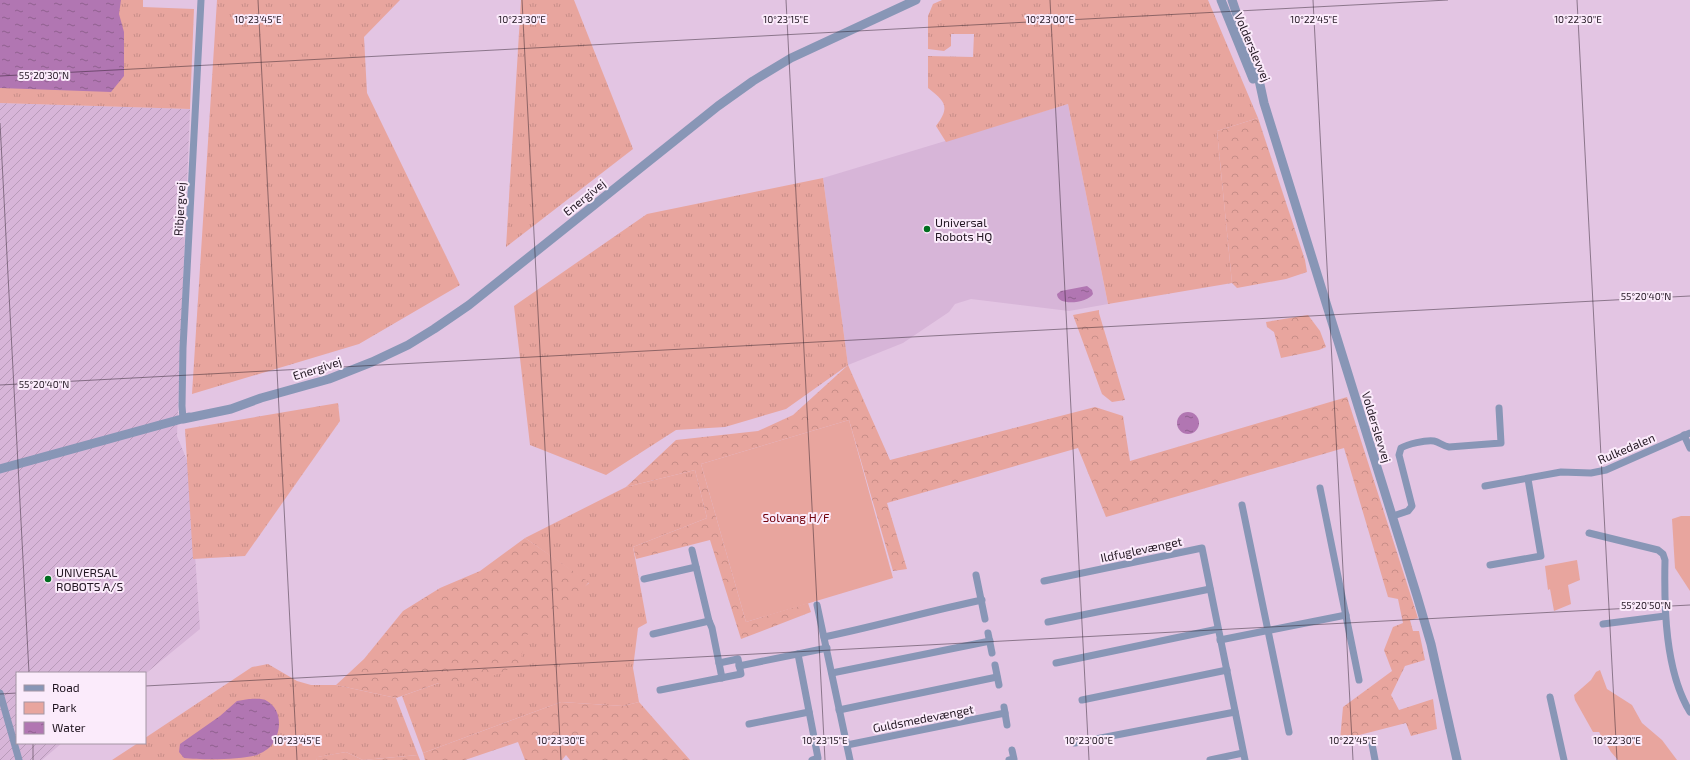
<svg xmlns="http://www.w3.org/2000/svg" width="1690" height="760" viewBox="0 0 1690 760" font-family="'Exo 2',sans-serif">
	<defs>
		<pattern id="industrial-furrows" width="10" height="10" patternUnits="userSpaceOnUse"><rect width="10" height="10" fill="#d7b5d8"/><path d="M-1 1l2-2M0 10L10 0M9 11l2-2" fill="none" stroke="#b89bb9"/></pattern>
		<pattern id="grass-tufts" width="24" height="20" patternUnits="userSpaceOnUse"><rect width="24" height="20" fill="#e8a59e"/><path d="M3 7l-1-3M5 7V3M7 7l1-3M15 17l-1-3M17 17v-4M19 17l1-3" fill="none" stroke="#c78d88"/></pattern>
		<pattern id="forest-crowns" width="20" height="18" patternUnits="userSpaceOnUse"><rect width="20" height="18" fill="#e8a59e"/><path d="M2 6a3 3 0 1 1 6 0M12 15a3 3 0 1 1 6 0" fill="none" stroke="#c78d88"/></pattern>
		<pattern id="water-ripples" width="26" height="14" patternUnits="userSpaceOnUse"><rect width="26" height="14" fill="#b176b2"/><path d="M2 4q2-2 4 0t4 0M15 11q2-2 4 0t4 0" fill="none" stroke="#906090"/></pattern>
	</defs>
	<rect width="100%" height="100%" fill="#e3c5e3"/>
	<!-- built -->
	<polygon fill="#d7b5d8" points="1068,104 1108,304 1069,311 971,299 955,304 949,312 903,343 848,365 823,178"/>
	<!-- industrial -->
	<polygon fill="url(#industrial-furrows)" points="0,103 190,109 177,436 189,465 200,629 145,674 17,673 17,743 62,743 42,760 0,760"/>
	<!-- grass -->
	<g fill="url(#grass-tufts)">
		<polygon points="0,0 143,0 143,7 194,9 190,109 0,103"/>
		<polygon points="217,0 400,0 364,37 367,93 460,285 359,344 192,394"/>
		<polygon points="521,0 574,0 633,149 506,247"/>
		<path d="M942,0H1208L1258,118L1217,131L1232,283L1108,304L1068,104L946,142L936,126C950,107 946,102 928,88V56L973,57L974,34H951V46L944,51L928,49V16L933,4Z"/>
		<polygon points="823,178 848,365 786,409 725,427 676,430 606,475 530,445 514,306 647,214"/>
		<polygon points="338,403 340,421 245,556 193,559 185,429"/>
		<polygon points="695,470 707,518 633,547 647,623 638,628 633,668 639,702 623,706 561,702 423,753 402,696 439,683 475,683 525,635 589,583 525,538 626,487"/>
		<polygon points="268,664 297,681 311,685 336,685 396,698 418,755 363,760 346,752 318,757 316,760 112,760 138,743 145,743 145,738 252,667"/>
	</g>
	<!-- forest -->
	<g fill="url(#forest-crowns)">
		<polygon points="1258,118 1305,260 1307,272 1286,279 1237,288 1232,283 1217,131"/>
		<polygon points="1099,310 1099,313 1125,400 1112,402 1102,394 1073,315"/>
		<polygon points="1308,315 1320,331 1326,347 1319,350 1281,358 1274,332 1267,327 1266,322"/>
		<polygon points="848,365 890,460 1095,407 1123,416 1130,461 1347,397 1418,618 1410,620 1413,631 1419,631 1425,660 1405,666 1391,695 1399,710 1433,699 1437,729 1411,736 1406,723 1340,740 1343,707 1392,671 1384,650 1393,627 1403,623 1398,599 1388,597 1344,448 1106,517 1078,448 887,503 907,569 893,571 849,420 701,464 746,622 808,603 811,612 741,639 710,540 636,559 633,547 707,518 695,470 626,487 676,440 758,431 793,415"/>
		<polygon points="525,538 589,582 547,632 525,635 520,665 475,683 439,683 396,698 336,685 364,659 403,611 440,588 480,571"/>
		<polygon points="561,702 623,706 639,702 690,760 570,760 566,755 562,760 525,760 518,742 465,760 425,760 423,753"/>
		<polygon points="346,752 363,760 418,755 420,760 316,760 317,757"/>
	</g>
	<!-- green -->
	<g fill="#e8a59e">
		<polygon points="849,420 893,578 746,622 701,464"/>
		<polygon points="1681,516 1690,516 1690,591 1675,568 1672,519"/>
		<polygon points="1577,560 1580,580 1568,585 1571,604 1554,611 1550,589 1548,590 1545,566"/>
		<polygon points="1600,670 1607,689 1632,705 1642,723 1662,740 1677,760 1618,760 1611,752 1599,732 1593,732 1575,700 1574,695 1591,680 1596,672"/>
	</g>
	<!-- water -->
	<g fill="url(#water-ripples)">
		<polygon points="0,0 121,0 119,14 124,32 124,76 111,92 0,88"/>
		<path d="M1087,286L1092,290L1093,294C1088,303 1057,307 1057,294L1061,291Z"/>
		<circle cx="1188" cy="423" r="11"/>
		<path d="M249,699C254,699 263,698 267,701C283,710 282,734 270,747C267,750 261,753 257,755C240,760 202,760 184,758L179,752L180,744L220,716L237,701Z"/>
	</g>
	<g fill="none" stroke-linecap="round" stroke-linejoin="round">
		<!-- minor -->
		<g stroke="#8896b6" stroke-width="7">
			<polyline points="183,419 182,406 183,348 201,0"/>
			<polyline points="1684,435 1690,448"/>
			<polyline points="1485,486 1561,472 1591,473 1606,470 1690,433"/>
			<polyline points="1320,488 1359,680"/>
			<polyline points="1242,505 1289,732"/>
			<path d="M1393,516L1408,511L1412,506L1399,455L1401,448C1408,444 1425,440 1434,441C1439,442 1443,446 1449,447L1501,443L1499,408"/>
			<path d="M1589,533L1658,550L1663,554L1665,560C1664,607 1665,671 1690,712"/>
			<polyline points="692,550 709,621 712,628 722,678"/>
			<polyline points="1490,565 1541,556 1528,479"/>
			<polyline points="976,575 985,619"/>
			<polyline points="644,579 696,567"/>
			<polyline points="1044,581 1202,548 1245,760"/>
			<polyline points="817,605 850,760"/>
			<polyline points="1048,622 1210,589"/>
			<polyline points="1603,624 1665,616"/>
			<polyline points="988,633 992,653"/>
			<polyline points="653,634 709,621"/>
			<path d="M824,637C877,626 929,611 982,600"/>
			<polyline points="1220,640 1346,615"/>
			<polyline points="798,654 818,758 812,760"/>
			<polyline points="1056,663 1218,629"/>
			<polyline points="995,665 999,685"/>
			<polyline points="739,666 827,648"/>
			<polyline points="832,673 990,641"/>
			<polyline points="660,690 741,674 738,659 719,663"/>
			<polyline points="0,693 19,760"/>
			<polyline points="1550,697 1564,760"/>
			<polyline points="1082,700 1227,670"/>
			<polyline points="1004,707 1007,725"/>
			<polyline points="839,710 997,677"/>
			<polyline points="749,724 809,712"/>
			<polyline points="1075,743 1235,712"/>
			<polyline points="1372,744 1375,760"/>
			<polyline points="847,745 1005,713"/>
			<polyline points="1009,760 1014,759 1012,750"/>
			<polyline points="1210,760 1243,753"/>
		</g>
		<!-- tertiary -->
		<g stroke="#8896b6" stroke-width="9">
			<polyline points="1221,0 1253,79"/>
			<polyline points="1232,0 1259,80 1264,103 1417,596 1431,644 1457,760"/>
			<polyline points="183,419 231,409 261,398 329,379 372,362 408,345 434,329 469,305 718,106 753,81 791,58 916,0"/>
			<polyline points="0,469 189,417"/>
		</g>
	</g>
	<!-- ticks -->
	<path fill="none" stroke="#211621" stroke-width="1" stroke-opacity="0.45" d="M258,0L297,760M522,0L561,760M786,0L825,760M1050,0L1089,760M1313,0L1353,760M1577,0L1617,760M0,76L1448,0M0,123L29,673M0,385L1690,296M145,686L1690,605M0,694L17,693M33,743V760"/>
	<!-- markers -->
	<g fill="#006e1f" stroke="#fbebfb" stroke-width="1.5">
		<circle cx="927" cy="229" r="4"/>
		<circle cx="48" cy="579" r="4"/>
	</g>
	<g text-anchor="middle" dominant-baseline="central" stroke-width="4" stroke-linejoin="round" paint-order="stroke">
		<!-- street labels -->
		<g font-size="12" fill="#211621" stroke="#fbebfb">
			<text transform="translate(1253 47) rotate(67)">Volderslevvej</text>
			<text transform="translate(584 197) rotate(-39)">Energivej</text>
			<text transform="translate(179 209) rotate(-87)">Ribjergvej</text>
			<text transform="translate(317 368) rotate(-18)">Energivej</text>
			<text transform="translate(1377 427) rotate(73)">Volderslevvej</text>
			<text transform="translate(1626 448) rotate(-23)">Rulkedalen</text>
			<text transform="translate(1141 549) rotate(-12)">Ildfuglevænget</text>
			<text transform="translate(923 718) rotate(-11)">Guldsmedevænget</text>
		</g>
		<!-- poi labels -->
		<g font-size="12" fill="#211621" stroke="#fbebfb" text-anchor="start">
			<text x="935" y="222">Universal<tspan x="935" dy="14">Robots HQ</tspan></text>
			<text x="56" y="572">UNIVERSAL<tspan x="56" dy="14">ROBOTS A/S</tspan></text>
		</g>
		<!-- park labels -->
		<g font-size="12" fill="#73040d" stroke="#fbebfb">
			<text x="796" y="517">Solvang H/F</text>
		</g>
	</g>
	<g font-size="10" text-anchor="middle" fill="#211621" stroke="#fbebfb" stroke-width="4" stroke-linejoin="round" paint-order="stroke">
		<text x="258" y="23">10°23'45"E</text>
		<text x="522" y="23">10°23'30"E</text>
		<text x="786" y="23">10°23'15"E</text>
		<text x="1050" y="23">10°23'00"E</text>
		<text x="1314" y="23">10°22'45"E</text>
		<text x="1578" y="23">10°22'30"E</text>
		<text x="44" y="79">55°20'30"N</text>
		<text x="1646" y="300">55°20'40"N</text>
		<text x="44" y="388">55°20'40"N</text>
		<text x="1646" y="609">55°20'50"N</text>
		<text x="297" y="744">10°23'45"E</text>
		<text x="561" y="744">10°23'30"E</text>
		<text x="825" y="744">10°23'15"E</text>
		<text x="1089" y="744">10°23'00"E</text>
		<text x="1353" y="744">10°22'45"E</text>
		<text x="1617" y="744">10°22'30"E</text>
	</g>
	<!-- legend -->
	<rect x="16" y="672" width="130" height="72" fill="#fbebfb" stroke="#a496a4"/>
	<rect x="24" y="685" width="20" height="6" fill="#8896b6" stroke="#a496a4"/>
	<text x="52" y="692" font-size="12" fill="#211621">Road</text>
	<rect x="24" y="702" width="20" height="12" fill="#e8a59e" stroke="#a496a4"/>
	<text x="52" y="712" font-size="12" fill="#211621">Park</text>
	<rect x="24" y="722" width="20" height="12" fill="url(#water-ripples)" stroke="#a496a4"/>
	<text x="52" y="732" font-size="12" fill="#211621">Water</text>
</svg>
